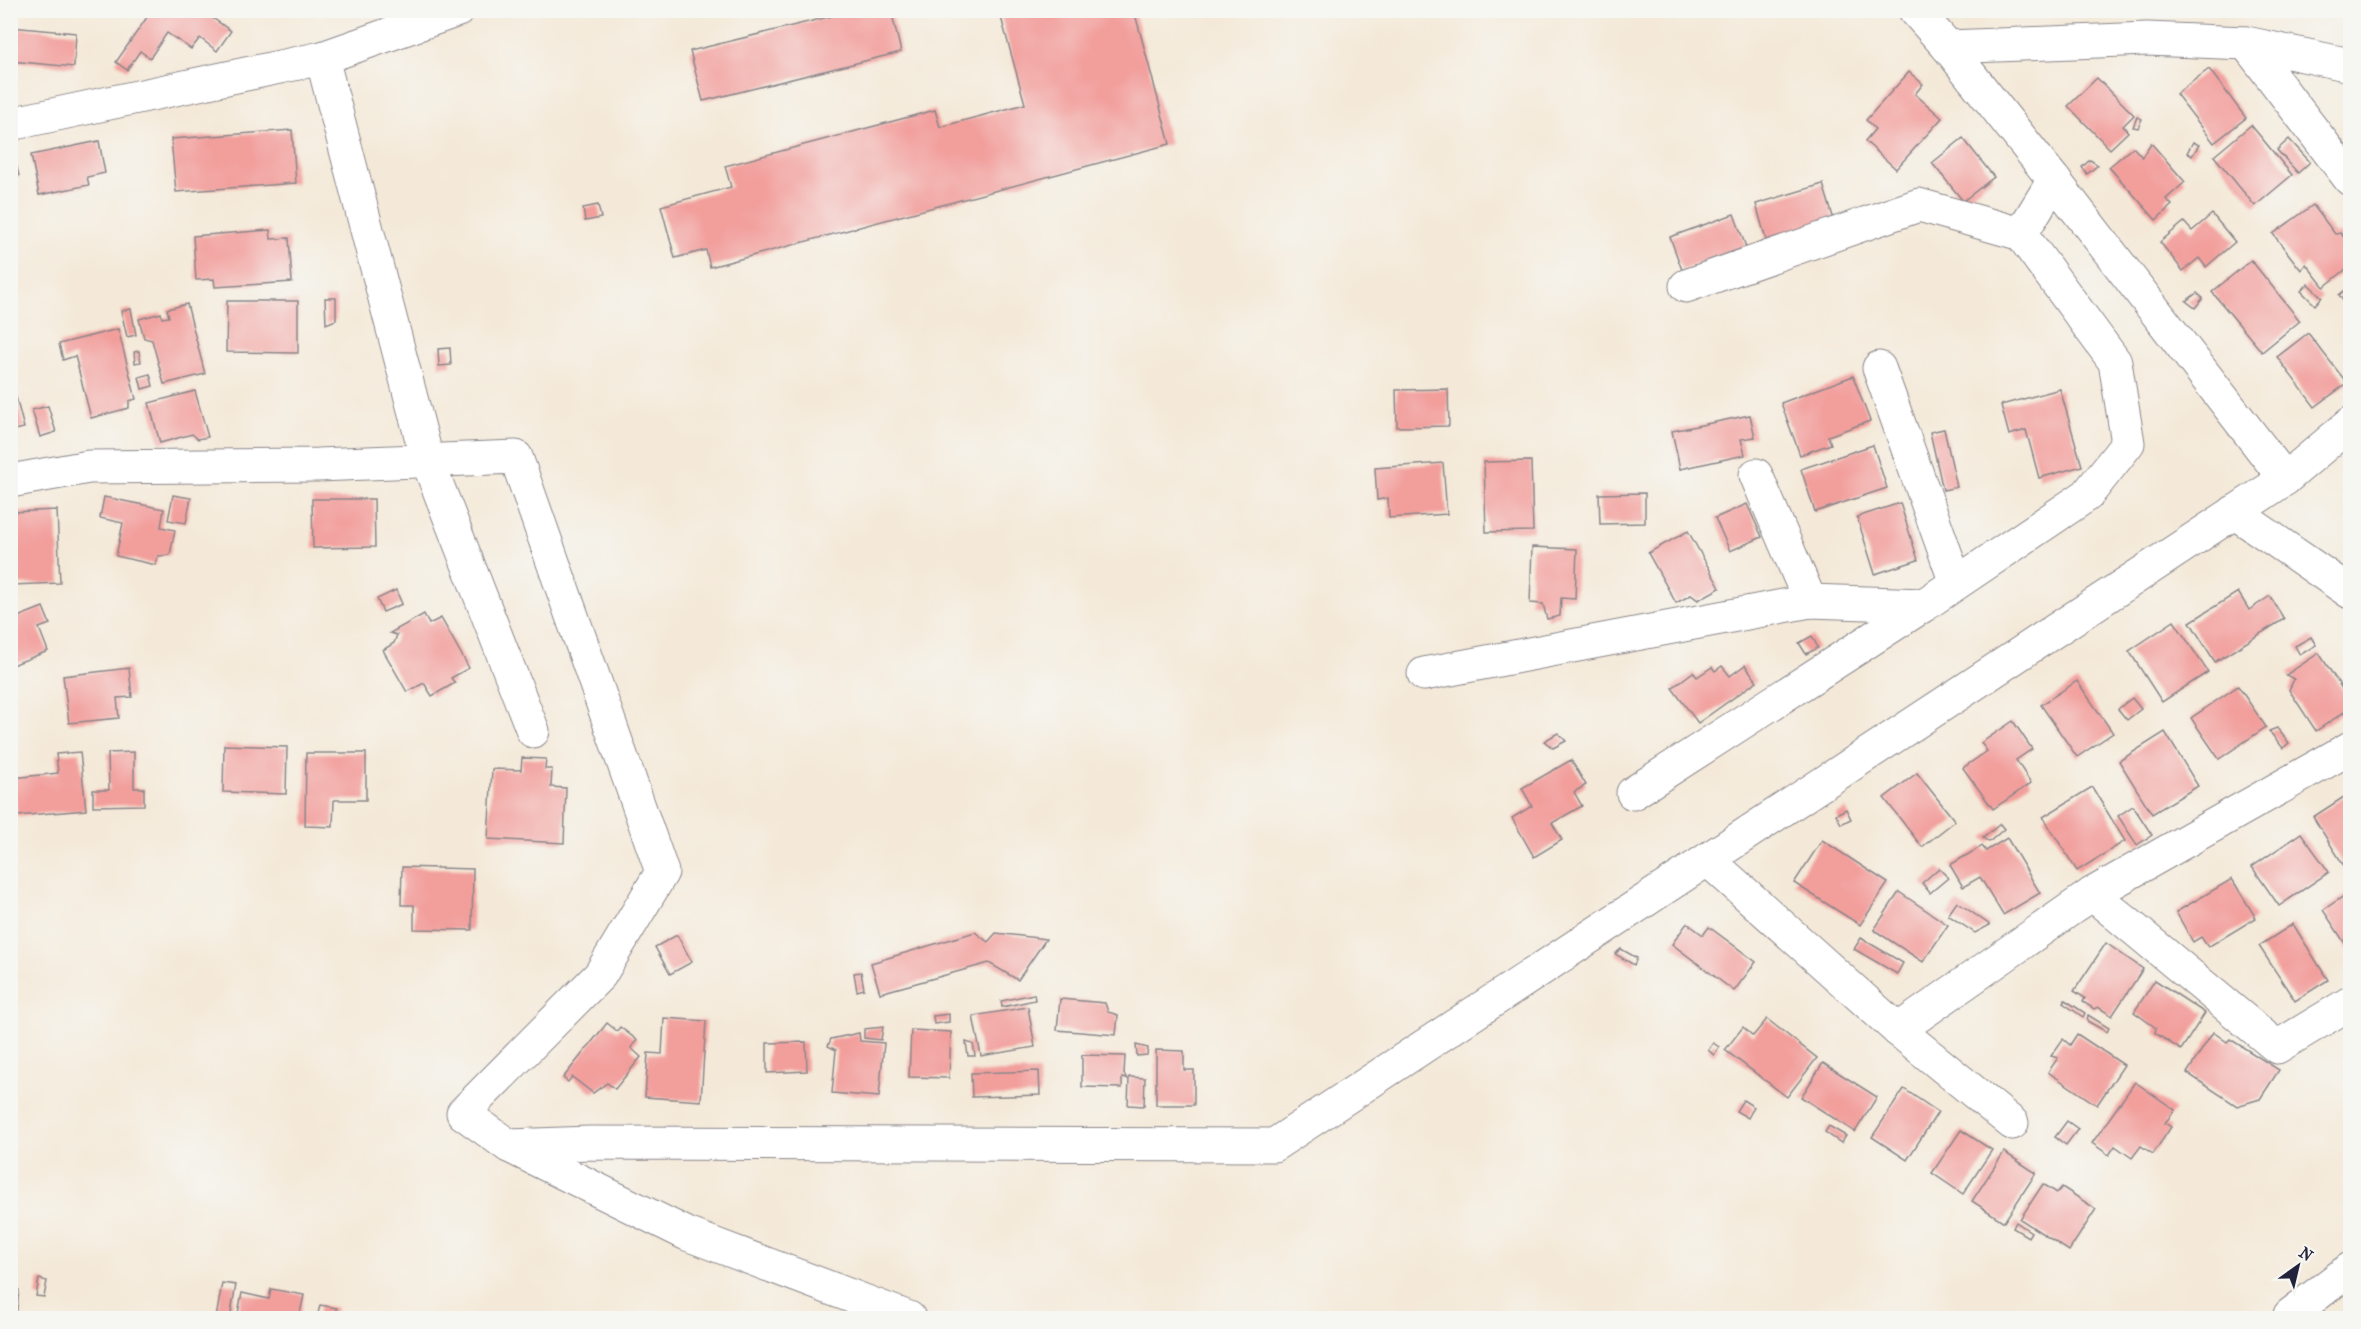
<svg xmlns="http://www.w3.org/2000/svg" width="2361" height="1329" viewBox="0 0 2361 1329" font-family="'IM FELL French Canon',serif">
	<rect width="100%" height="100%" fill="#f6f6f2"/>
	<filter id="ink" filterUnits="userSpaceOnUse"><feTurbulence type="fractalNoise" baseFrequency=".0167" numOctaves="2"/><feDisplacementMap in="SourceGraphic" scale="12" xChannelSelector="R" yChannelSelector="G"/><feConvolveMatrix kernelMatrix="1 2 1 2 8 2 1 2 1" color-interpolation-filters="sRGB"/></filter>
	<filter id="wash" filterUnits="userSpaceOnUse"><feTurbulence type="fractalNoise" baseFrequency=".008" numOctaves="4" result="noise"/><feDisplacementMap in="SourceGraphic" scale="24" xChannelSelector="R" yChannelSelector="G"/><feGaussianBlur stdDeviation="1.35" result="paint"/><feColorMatrix in="noise" values="0 0 0 0 0 0 0 0 0 0 0 0 0 0 0 0 0 1.4 0 .05"/><feComposite in="paint" operator="in"/></filter>
	<g filter="url(#wash)">
		<rect width="100%" height="100%" fill="#f4e9d8"/>
		<g id="blocks">
			<!-- building -->
			<g fill="#f29f9c">
				<polygon points="152,10 201,10 231,31 217,51 200,38 191,49 167,33 150,58 140,51 127,70 116,62"/>
				<polygon points="857,10 891,10 901,52 703,101 690,51"/>
				<polygon points="999,10 1134,10 1170,144 710,267 706,250 675,258 661,206 731,187 725,166 935,110 940,127 1025,104"/>
				<polygon points="10,27 76,33 74,67 10,61"/>
				<polygon points="2209,69 2246,118 2214,143 2176,94"/>
				<polygon points="1909,72 1923,84 1915,94 1942,118 1896,169 1865,141 1875,129 1866,120"/>
				<polygon points="2097,78 2134,115 2123,126 2128,132 2110,149 2068,106"/>
				<polygon points="2137,117 2142,119 2138,128 2133,127"/>
				<polygon points="2251,125 2292,175 2255,206 2214,156"/>
				<polygon points="292,130 296,183 176,192 171,139"/>
				<polygon points="1963,138 1994,177 1963,201 1932,163"/>
				<polygon points="2289,139 2310,162 2298,173 2277,150"/>
				<polygon points="99,141 105,173 87,177 89,185 39,195 31,155"/>
				<polygon points="2193,142 2199,145 2192,156 2187,153"/>
				<polygon points="2151,143 2185,182 2166,199 2172,205 2156,220 2109,167 2133,147 2142,157"/>
				<polygon points="2090,160 2098,165 2087,174 2082,167"/>
				<polygon points="16,164 19,176 10,178 10,165"/>
				<polygon points="1823,184 1834,220 1766,240 1756,204"/>
				<polygon points="598,205 601,218 585,221 583,208"/>
				<polygon points="2313,205 2335,234 2341,233 2350,245 2350,266 2324,287 2306,264 2301,270 2273,234"/>
				<polygon points="1734,214 1746,247 1682,270 1670,237"/>
				<polygon points="2212,214 2235,242 2206,267 2199,258 2183,271 2160,242 2184,222 2192,231"/>
				<polygon points="270,230 271,239 289,238 292,282 215,287 214,279 196,280 193,236"/>
				<polygon points="2251,260 2300,321 2262,352 2212,292"/>
				<polygon points="2308,284 2322,297 2315,305 2301,291"/>
				<polygon points="2350,286 2350,311 2339,295"/>
				<polygon points="2197,293 2203,298 2195,308 2186,301"/>
				<polygon points="325,298 336,298 336,320 326,324"/>
				<polygon points="227,301 298,301 298,353 226,352"/>
				<polygon points="187,304 205,374 164,384 152,340 144,338 139,319 161,313 162,318 169,317 167,309"/>
				<polygon points="131,309 136,335 127,337 121,311"/>
				<polygon points="118,329 136,399 129,401 129,408 91,418 75,356 63,360 59,344"/>
				<polygon points="2308,333 2347,383 2315,407 2277,357"/>
				<polygon points="450,348 451,365 439,366 438,349"/>
				<polygon points="139,351 141,362 135,363 134,352"/>
				<polygon points="10,374 24,428 10,431"/>
				<polygon points="150,374 153,386 142,389 139,377"/>
				<polygon points="1853,376 1870,421 1828,436 1831,444 1800,455 1781,403"/>
				<polygon points="1448,389 1449,426 1397,427 1396,390"/>
				<polygon points="2060,389 2082,466 2039,478 2026,430 2009,435 2001,405"/>
				<polygon points="195,391 208,437 198,439 192,434 160,443 149,403"/>
				<polygon points="48,406 56,432 40,437 32,410"/>
				<polygon points="1750,415 1755,437 1741,439 1745,455 1680,469 1672,431"/>
				<polygon points="1944,429 1957,487 1943,490 1930,432"/>
				<polygon points="1873,445 1887,488 1815,512 1801,469"/>
				<polygon points="1531,461 1533,531 1486,532 1484,462"/>
				<polygon points="1443,463 1447,514 1389,518 1388,498 1377,500 1375,468"/>
				<polygon points="1645,493 1645,523 1600,524 1599,494"/>
				<polygon points="173,495 191,498 186,523 168,520"/>
				<polygon points="104,497 164,509 161,527 175,530 170,555 158,556 156,565 116,556 123,523 100,518"/>
				<polygon points="312,499 374,499 375,547 313,548"/>
				<polygon points="1900,503 1918,560 1875,574 1857,517"/>
				<polygon points="1747,504 1762,537 1730,551 1715,518"/>
				<polygon points="57,510 60,583 11,585 10,512"/>
				<polygon points="1688,531 1720,588 1698,600 1691,595 1676,603 1648,553"/>
				<polygon points="1532,547 1577,549 1575,599 1561,598 1560,616 1547,619 1543,604 1530,603"/>
				<polygon points="396,590 402,604 383,612 377,599"/>
				<polygon points="2238,592 2249,610 2270,596 2284,619 2215,662 2190,622"/>
				<polygon points="43,607 50,624 39,628 48,651 10,666 10,620"/>
				<polygon points="424,614 429,624 441,618 469,668 451,678 455,683 432,696 424,683 407,692 383,650 394,643 397,635 390,633"/>
				<polygon points="2174,621 2208,672 2162,702 2129,651"/>
				<polygon points="1812,636 1818,648 1806,654 1799,643"/>
				<polygon points="2311,637 2316,645 2300,655 2295,646"/>
				<polygon points="2319,653 2350,701 2350,708 2316,731 2289,690 2294,679 2286,675"/>
				<polygon points="1745,665 1757,681 1698,723 1672,688 1693,672 1697,677 1712,667 1715,671 1722,666 1730,676"/>
				<polygon points="129,668 132,697 117,698 119,718 69,723 63,676"/>
				<polygon points="2077,681 2113,733 2077,757 2041,705"/>
				<polygon points="2238,686 2266,727 2219,759 2191,718"/>
				<polygon points="2132,698 2141,709 2127,720 2118,709"/>
				<polygon points="2013,721 2032,749 2016,760 2031,783 1993,809 1963,768 1987,751 1981,743"/>
				<polygon points="2277,728 2289,743 2283,748 2269,731"/>
				<polygon points="2165,732 2198,786 2152,814 2119,761"/>
				<polygon points="1558,733 1566,741 1553,748 1544,741"/>
				<polygon points="224,745 287,747 286,794 223,792"/>
				<polygon points="80,752 86,810 17,816 13,778 58,773 56,754"/>
				<polygon points="134,752 134,788 144,788 144,805 93,806 93,790 109,790 108,753"/>
				<polygon points="306,753 366,753 366,800 334,800 333,827 305,826"/>
				<polygon points="522,758 546,759 545,769 552,769 551,787 566,788 564,843 488,839 492,769 521,770"/>
				<polygon points="1571,760 1586,785 1574,792 1582,806 1552,823 1562,840 1534,857 1512,818 1532,806 1522,788"/>
				<polygon points="1917,773 1955,821 1922,847 1884,798"/>
				<polygon points="2092,787 2125,841 2077,871 2043,817"/>
				<polygon points="2350,793 2350,862 2344,866 2313,817"/>
				<polygon points="2133,806 2152,835 2137,845 2118,816"/>
				<polygon points="1846,809 1851,819 1841,824 1836,814"/>
				<polygon points="2000,824 2004,829 1989,842 1983,838"/>
				<polygon points="2301,833 2329,872 2279,906 2252,867"/>
				<polygon points="2007,838 2040,893 2003,915 1980,877 1963,887 1950,865 1982,846 1986,851"/>
				<polygon points="1822,840 1888,883 1860,925 1794,883"/>
				<polygon points="402,867 473,869 472,930 414,929 414,905 401,905"/>
				<polygon points="1939,868 1948,878 1930,893 1922,883"/>
				<polygon points="2232,879 2256,918 2208,947 2201,937 2193,942 2176,912"/>
				<polygon points="1899,892 1948,925 1923,962 1874,930"/>
				<polygon points="2350,892 2350,951 2323,910"/>
				<polygon points="1957,902 1990,925 1975,933 1948,915"/>
				<polygon points="1687,923 1703,935 1709,927 1756,962 1734,991 1672,944"/>
				<polygon points="2293,924 2328,980 2295,1001 2259,946"/>
				<polygon points="975,932 988,942 996,933 1046,939 1018,980 989,963 880,993 871,963"/>
				<polygon points="677,935 692,962 670,974 655,947"/>
				<polygon points="1861,938 1903,963 1897,974 1854,949"/>
				<polygon points="2106,943 2143,969 2112,1016 2098,1007 2094,1009 2083,1002 2085,998 2074,991"/>
				<polygon points="1621,949 1637,958 1634,965 1615,954"/>
				<polygon points="861,972 864,989 857,991 854,973"/>
				<polygon points="2155,980 2205,1013 2181,1050 2155,1033 2156,1028 2134,1012"/>
				<polygon points="1034,994 1035,1000 1002,1007 1001,1001"/>
				<polygon points="1060,999 1105,1003 1108,1012 1118,1015 1116,1035 1057,1030"/>
				<polygon points="2065,1000 2085,1013 2083,1017 2063,1003"/>
				<polygon points="1028,1007 1035,1047 981,1056 973,1016"/>
				<polygon points="949,1014 949,1022 934,1024 933,1016"/>
				<polygon points="2088,1015 2109,1028 2107,1032 2087,1021"/>
				<polygon points="664,1018 706,1021 701,1101 645,1097 648,1053 662,1054"/>
				<polygon points="1767,1019 1817,1058 1787,1097 1725,1050 1743,1027 1753,1036"/>
				<polygon points="607,1023 617,1031 620,1027 637,1040 631,1048 641,1057 615,1089 607,1083 593,1093 572,1077 568,1082 563,1078"/>
				<polygon points="883,1027 881,1040 864,1038 864,1029"/>
				<polygon points="911,1030 951,1032 949,1078 909,1077"/>
				<polygon points="2213,1032 2227,1042 2230,1039 2279,1070 2260,1099 2237,1106 2187,1073"/>
				<polygon points="859,1033 860,1041 884,1043 879,1097 832,1093 836,1050 828,1046 831,1039"/>
				<polygon points="2077,1034 2124,1065 2097,1105 2048,1072 2058,1058 2051,1056 2063,1039 2070,1045"/>
				<polygon points="806,1042 807,1071 767,1073 767,1043"/>
				<polygon points="966,1042 973,1044 975,1056 968,1056"/>
				<polygon points="1713,1043 1719,1047 1714,1055 1708,1050"/>
				<polygon points="1136,1045 1148,1048 1147,1055 1137,1056"/>
				<polygon points="1156,1050 1184,1051 1184,1070 1194,1070 1194,1105 1156,1105"/>
				<polygon points="1082,1055 1125,1056 1124,1074 1127,1079 1122,1078 1122,1088 1082,1087"/>
				<polygon points="1823,1063 1877,1097 1855,1132 1801,1097"/>
				<polygon points="1039,1071 1040,1095 972,1097 971,1073"/>
				<polygon points="1129,1077 1145,1078 1144,1106 1128,1105"/>
				<polygon points="2135,1082 2175,1110 2165,1123 2171,1127 2153,1154 2141,1146 2132,1158 2115,1146 2109,1155 2092,1143"/>
				<polygon points="1904,1089 1938,1112 1907,1160 1872,1137"/>
				<polygon points="1743,1100 1754,1107 1748,1118 1736,1111"/>
				<polygon points="2067,1121 2078,1129 2066,1145 2055,1137"/>
				<polygon points="1829,1126 1846,1136 1841,1143 1825,1132"/>
				<polygon points="1961,1130 1992,1150 1963,1194 1932,1173"/>
				<polygon points="2004,1152 2036,1173 2004,1222 1972,1201"/>
				<polygon points="2043,1184 2057,1193 2062,1187 2096,1209 2069,1251 2020,1219"/>
				<polygon points="2016,1222 2031,1232 2028,1237 2013,1228"/>
				<polygon points="39,1279 47,1281 44,1297 36,1296"/>
				<polygon points="222,1283 236,1285 230,1318 216,1318"/>
				<polygon points="10,1289 19,1290 16,1318 10,1318"/>
				<polygon points="271,1289 304,1295 299,1318 237,1318 242,1293 269,1299"/>
				<polygon points="320,1305 337,1308 331,1318 317,1318"/>
			</g>
		</g>
	</g>
	<g filter="url(#ink)">
		<use href="#blocks" fill-opacity="0" stroke="#8b868a" stroke-width="1.5"/>
		<g fill="none" stroke-linecap="round" stroke-linejoin="round">
			<defs>
				<g id="street">
					<polyline points="1915,10 1948,47 2054,180 2285,479"/>
					<polyline points="2246,43 2350,179"/>
					<polyline points="1948,47 2147,39 2246,43 2350,65"/>
					<polyline points="322,58 427,459 533,731"/>
					<polyline points="10,124 322,58 458,10"/>
					<polyline points="1686,286 1919,205 2021,234"/>
					<polyline points="1879,368 1956,583"/>
					<polyline points="1756,475 1810,601"/>
					<polyline points="10,481 89,467 318,465 516,457 662,872 600,975 463,1113 509,1146 687,1234 909,1318"/>
					<polyline points="2234,512 2350,592"/>
					<polyline points="1424,674 1810,601 1924,605 2087,495 2128,443 2115,362 2021,234 2054,180"/>
					<polyline points="1633,793 1924,605"/>
					<polyline points="1708,860 1898,1030 2012,1123"/>
					<polyline points="2092,894 2277,1047 2350,1003"/>
					<polyline points="1898,1030 2092,894 2350,748"/>
					<polyline points="509,1146 590,1143 1274,1145 2285,479 2350,424"/>
					<polyline points="2292,1318 2290,1315 2350,1269"/>
				</g>
			</defs>
			<!-- street casing -->
			<use href="#street" stroke="#8b868a" stroke-width="35"/>
			<!-- street -->
			<use href="#street" stroke="#fff" stroke-width="33"/>
		</g>
	</g>
	<!-- margin -->
	<rect width="2361" height="1329" fill="none" stroke="#f6f6f2" stroke-width="36"/>
	<!-- north arrow -->
	<g transform="translate(2298 1266) rotate(34)" stroke="#f6f6f2" stroke-width="4.5" paint-order="stroke">
	<path d="M0-4.5L10 22L0 15L-10 22Z" fill="#22223b"/>
	<text y="-9" font-size="16" font-weight="bold" text-anchor="middle" fill="#22223b">N</text>
	</g>
</svg>
